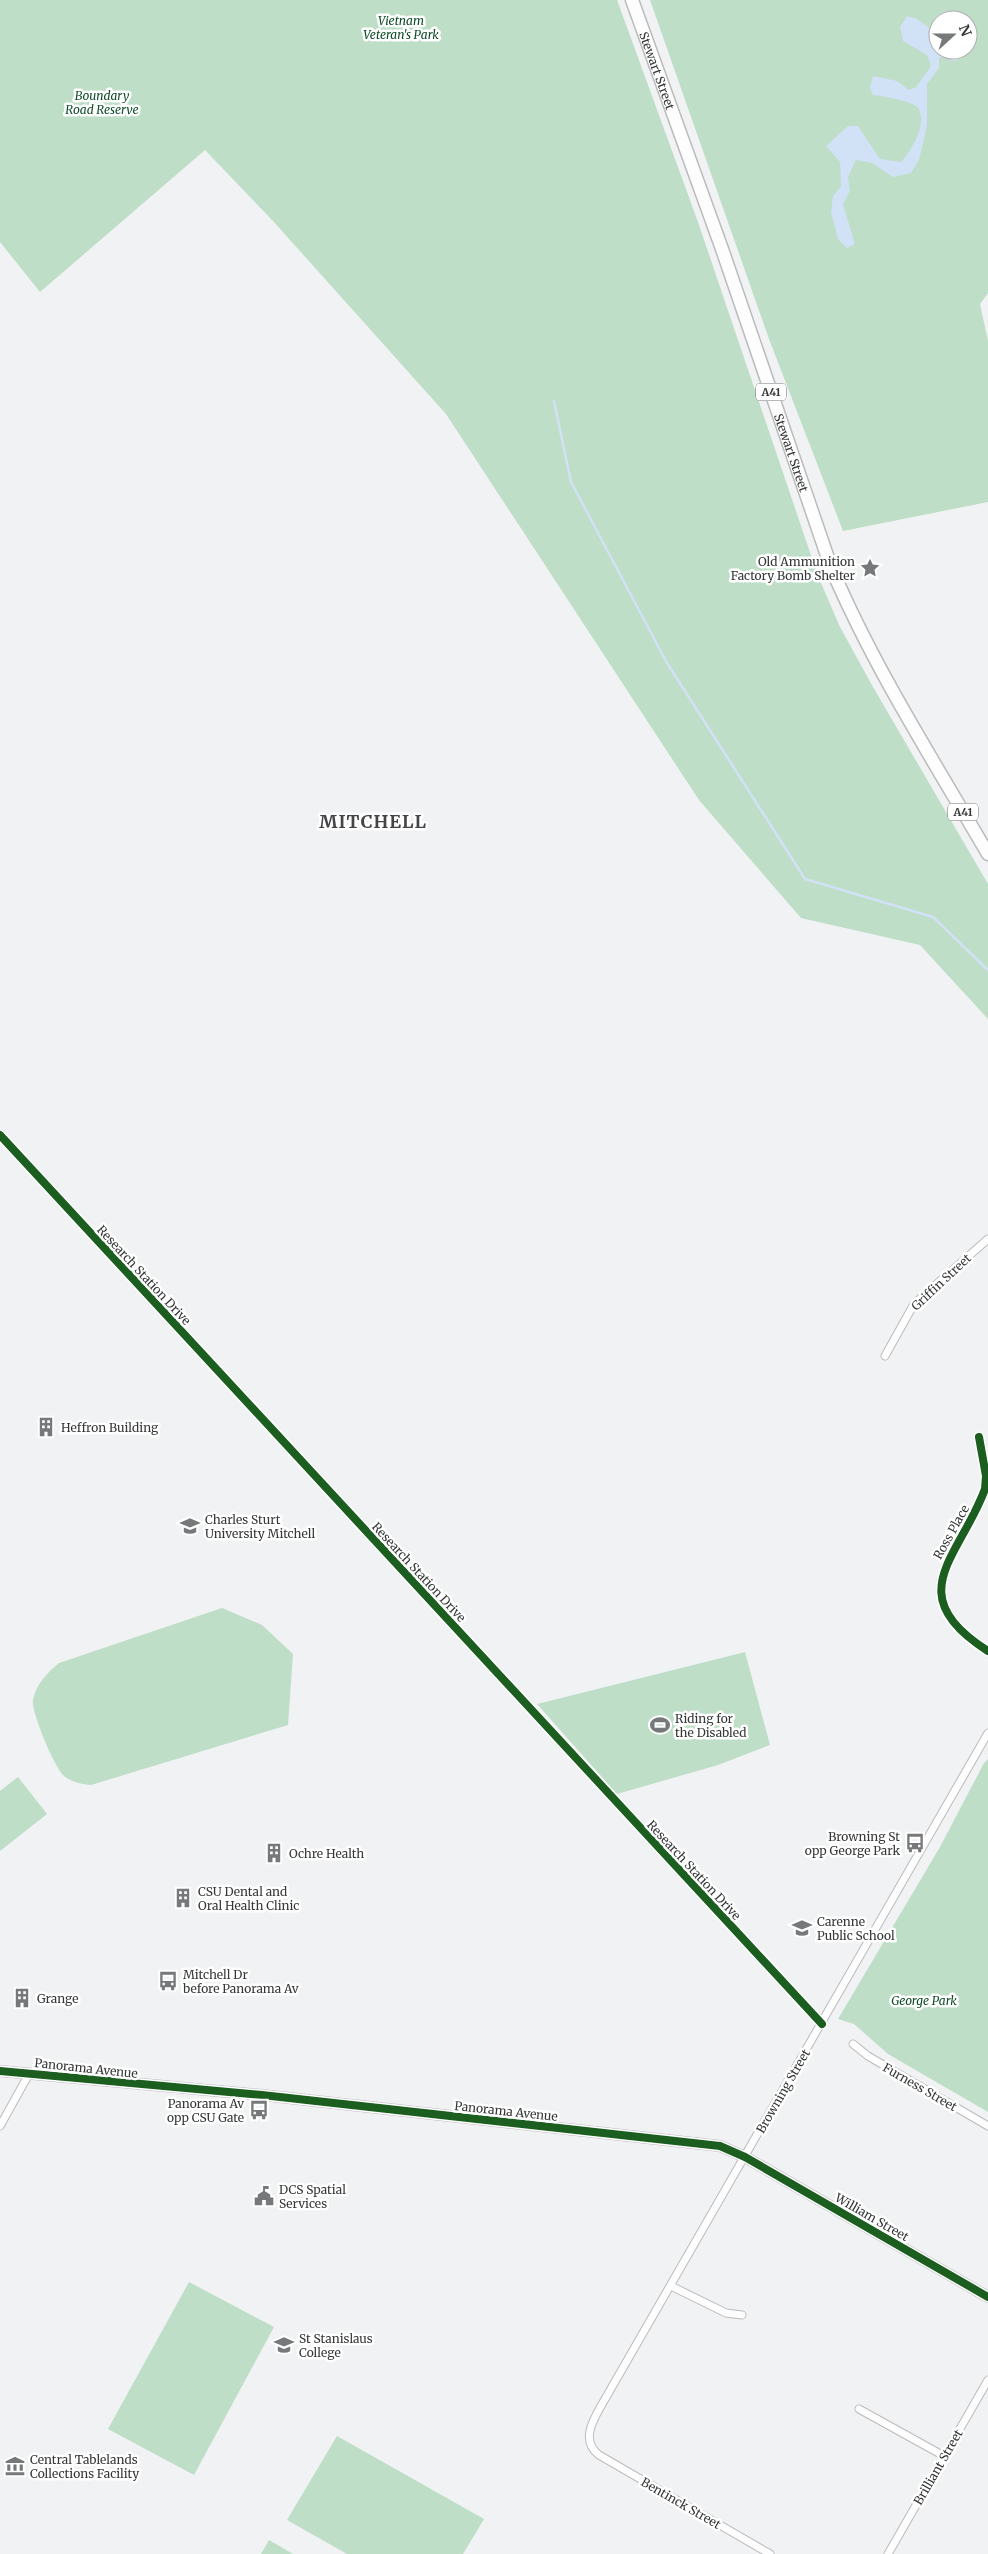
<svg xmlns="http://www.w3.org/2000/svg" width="988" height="2554" viewBox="0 0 988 2554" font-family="Merriweather,serif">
	<rect width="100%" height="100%" fill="#f1f2f3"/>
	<!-- green -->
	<g fill="#bedec7" fill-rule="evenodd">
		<polygon points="0,0 617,0 698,222 818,576 840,627 873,687 988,884 988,1019 920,945 801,918 699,800 446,414 273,221 205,150 40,292 0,242"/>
		<path d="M650,0H988V293L980,304L988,341V502L843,531L769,339ZM938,20H968V50H938Z"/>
		<path d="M222,1608L262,1625L293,1654L288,1725L91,1785C82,1784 70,1782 63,1775C54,1766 31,1712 33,1700C36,1684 47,1673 59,1663Z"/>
		<polygon points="745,1652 770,1745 718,1765 617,1794 537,1704"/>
		<polygon points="988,1759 988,2112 888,2054 854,2024 838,2019 940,1847 984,1763"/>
		<polygon points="18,1777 47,1814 0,1851 0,1791"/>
		<polygon points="189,2282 274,2327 194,2475 108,2429"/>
		<polygon points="337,2436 484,2519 463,2554 347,2554 287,2520"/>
		<polygon points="269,2540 293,2554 261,2554"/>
	</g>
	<!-- water -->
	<path fill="#d1e1f6" d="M907,16L917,19L938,34V50H961L960,58L955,61L939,57V68L927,84V126L919,160L911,173L893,177L872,163L856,160L848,177L850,191L843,204L855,244L847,248L838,239L831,212L833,196L841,186L840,162L826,146L848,126H858L880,159L901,162C911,151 928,124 918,108C913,101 882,96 873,95L870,87L873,76L897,81L909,90L916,87L931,66L927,55L903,41L900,27Z"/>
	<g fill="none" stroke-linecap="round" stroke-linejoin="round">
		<!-- stream -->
		<polyline stroke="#d1e1f6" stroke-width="2.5" points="554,401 571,482 667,663 805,879 933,917 988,970"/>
		<defs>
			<g id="street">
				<polyline points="0,1135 822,2024"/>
				<polyline points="885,1356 914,1304 988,1239"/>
				<path d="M979,1437L986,1476L985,1489C960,1557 899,1595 988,1651"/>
				<polyline points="853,2044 868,2056 988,2126"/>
				<polyline points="0,2126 29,2074"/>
				<polyline points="671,2286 726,2313 742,2315"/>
				<polyline points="859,2409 944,2456"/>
				<path d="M770,2554L599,2455C581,2441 592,2422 601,2406L988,1733"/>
				<polyline points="888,2554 988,2380"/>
			</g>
			<polyline id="secondary" points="0,2071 262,2095 720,2146 745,2157 988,2297"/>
			<g id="highway">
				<path id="s1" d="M632,0L722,249L831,567C874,668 933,760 988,854"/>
			</g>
		</defs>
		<!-- street casing -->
		<use href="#street" stroke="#bbbbbc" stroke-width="9"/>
		<!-- secondary casing -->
		<use href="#secondary" stroke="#bbbbbc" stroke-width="12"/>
		<!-- highway casing -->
		<use href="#highway" stroke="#bbbbbc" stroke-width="15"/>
		<!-- street -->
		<use href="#street" stroke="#fdfdfd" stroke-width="7"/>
		<!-- secondary -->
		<use href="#secondary" stroke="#fdfdfd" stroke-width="10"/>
		<!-- highway -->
		<use href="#highway" stroke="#fdfdfd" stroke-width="12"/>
		<defs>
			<g id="cycleway">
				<polyline points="0,1135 822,2024"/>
				<path d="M979,1437L986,1476L985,1489C960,1557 899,1595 988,1651"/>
				<polyline points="0,2071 262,2095 720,2146 745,2157 988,2297"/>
			</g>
		</defs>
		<!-- cycleway casing -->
		<use href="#cycleway" stroke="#fff" stroke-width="11"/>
		<!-- cycleway -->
		<use href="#cycleway" stroke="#1b5e20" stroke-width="8"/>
	</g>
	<!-- icons -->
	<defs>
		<symbol id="sight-bare" viewBox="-9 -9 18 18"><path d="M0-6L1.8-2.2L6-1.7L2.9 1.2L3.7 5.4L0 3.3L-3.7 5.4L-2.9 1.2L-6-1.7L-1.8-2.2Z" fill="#777879" stroke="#fff" stroke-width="2.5" paint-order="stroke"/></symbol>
		<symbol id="building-bare" viewBox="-9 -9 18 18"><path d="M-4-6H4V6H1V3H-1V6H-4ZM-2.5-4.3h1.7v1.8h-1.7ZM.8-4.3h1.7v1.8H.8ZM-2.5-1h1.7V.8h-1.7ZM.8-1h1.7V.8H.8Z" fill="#777879" stroke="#fff" stroke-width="2.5" paint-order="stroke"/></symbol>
		<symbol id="university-bare" viewBox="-9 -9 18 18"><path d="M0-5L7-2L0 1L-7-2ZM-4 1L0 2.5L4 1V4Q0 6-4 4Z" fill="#777879" stroke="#fff" stroke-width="2.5" paint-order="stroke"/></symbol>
		<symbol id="stadium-bare" viewBox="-9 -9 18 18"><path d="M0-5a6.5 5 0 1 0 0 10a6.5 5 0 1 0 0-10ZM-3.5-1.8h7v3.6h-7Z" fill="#777879" stroke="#fff" stroke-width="2.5" paint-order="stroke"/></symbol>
		<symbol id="bus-bare" viewBox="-9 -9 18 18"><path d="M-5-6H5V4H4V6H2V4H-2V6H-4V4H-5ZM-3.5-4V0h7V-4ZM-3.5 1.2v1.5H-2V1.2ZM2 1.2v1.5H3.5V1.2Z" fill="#777879" stroke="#fff" stroke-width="2.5" paint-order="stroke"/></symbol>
		<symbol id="school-bare" viewBox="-9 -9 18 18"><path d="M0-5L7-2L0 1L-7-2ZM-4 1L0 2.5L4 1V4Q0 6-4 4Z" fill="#777879" stroke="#fff" stroke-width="2.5" paint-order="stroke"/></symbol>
		<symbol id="civic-bare" viewBox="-9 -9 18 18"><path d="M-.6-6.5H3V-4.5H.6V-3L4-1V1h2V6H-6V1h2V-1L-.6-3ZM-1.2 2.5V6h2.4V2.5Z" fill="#777879" stroke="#fff" stroke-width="2.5" paint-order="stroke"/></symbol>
		<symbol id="museum-bare" viewBox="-9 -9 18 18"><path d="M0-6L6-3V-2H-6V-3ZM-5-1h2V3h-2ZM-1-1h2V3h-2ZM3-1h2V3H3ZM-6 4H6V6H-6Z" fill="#777879" stroke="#fff" stroke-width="2.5" paint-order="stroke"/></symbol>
	</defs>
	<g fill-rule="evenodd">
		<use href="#sight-bare" x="856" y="554" width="28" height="28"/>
		<use href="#building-bare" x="32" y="1413" width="28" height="28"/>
		<use href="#university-bare" x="176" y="1512" width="28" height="28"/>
		<use href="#stadium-bare" x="646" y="1711" width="28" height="28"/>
		<use href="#bus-bare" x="901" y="1829" width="28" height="28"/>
		<use href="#building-bare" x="260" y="1839" width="28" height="28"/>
		<use href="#building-bare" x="169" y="1884" width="28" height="28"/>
		<use href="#school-bare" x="788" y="1914" width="28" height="28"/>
		<use href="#bus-bare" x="154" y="1967" width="28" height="28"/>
		<use href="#building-bare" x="8" y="1984" width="28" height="28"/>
		<use href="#bus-bare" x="245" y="2096" width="28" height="28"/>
		<use href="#civic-bare" x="250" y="2182" width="28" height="28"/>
		<use href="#school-bare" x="270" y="2331" width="28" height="28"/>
		<use href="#museum-bare" x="1" y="2452" width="28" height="28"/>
	</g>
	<g text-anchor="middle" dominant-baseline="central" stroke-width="5" stroke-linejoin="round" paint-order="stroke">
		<!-- shield labels -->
		<g fill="#fff" stroke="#727373" stroke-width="1">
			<rect x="756" y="383.5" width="30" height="17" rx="4"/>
			<rect x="948" y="803.5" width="30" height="17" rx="4"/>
		</g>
		<g font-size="11" font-weight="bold" fill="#363737">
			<text x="771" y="392">A41</text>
			<text x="963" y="812">A41</text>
		</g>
		<!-- park labels -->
		<g font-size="12" font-style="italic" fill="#0e4c28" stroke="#fff">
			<text x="401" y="20">Vietnam<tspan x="401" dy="14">Veteran's Park</tspan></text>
			<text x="102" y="95">Boundary<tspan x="102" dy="14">Road Reserve</tspan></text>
			<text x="924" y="2000">George Park</text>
		</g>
		<!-- street labels -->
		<g font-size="12" fill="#363737" stroke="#fff">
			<text stroke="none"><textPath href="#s1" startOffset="75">Stewart Street</textPath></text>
			<text stroke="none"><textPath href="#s1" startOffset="480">Stewart Street</textPath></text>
			<text transform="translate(144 1275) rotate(47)">Research Station Drive</text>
			<text transform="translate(941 1282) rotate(-43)">Griffin Street</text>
			<text transform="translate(951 1532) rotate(-61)">Ross Place</text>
			<text transform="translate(419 1572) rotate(47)">Research Station Drive</text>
			<text transform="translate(694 1870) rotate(47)">Research Station Drive</text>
			<text transform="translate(86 2068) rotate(6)">Panorama Avenue</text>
			<text transform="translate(920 2087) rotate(30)">Furness Street</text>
			<text transform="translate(783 2091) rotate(-60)">Browning Street</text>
			<text transform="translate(506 2111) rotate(6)">Panorama Avenue</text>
			<text transform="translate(872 2217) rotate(30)">William Street</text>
			<text transform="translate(938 2467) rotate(-60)">Brilliant Street</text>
			<text transform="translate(681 2503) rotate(30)">Bentinck Street</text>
		</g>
		<!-- poi labels -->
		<g font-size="12" fill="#363737" stroke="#fff" text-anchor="start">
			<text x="855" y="561" text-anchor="end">Old Ammunition<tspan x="855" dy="14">Factory Bomb Shelter</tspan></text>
			<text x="61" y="1427">Heffron Building</text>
			<text x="205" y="1519">Charles Sturt<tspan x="205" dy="14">University Mitchell</tspan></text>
			<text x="675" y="1718">Riding for<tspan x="675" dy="14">the Disabled</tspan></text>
			<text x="900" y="1836" text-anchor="end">Browning St<tspan x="900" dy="14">opp George Park</tspan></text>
			<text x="289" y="1853">Ochre Health</text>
			<text x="198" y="1891">CSU Dental and<tspan x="198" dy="14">Oral Health Clinic</tspan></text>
			<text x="817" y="1921">Carenne<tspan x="817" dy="14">Public School</tspan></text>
			<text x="183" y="1974">Mitchell Dr<tspan x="183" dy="14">before Panorama Av</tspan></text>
			<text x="37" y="1998">Grange</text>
			<text x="244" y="2103" text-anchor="end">Panorama Av<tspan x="244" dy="14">opp CSU Gate</tspan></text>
			<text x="279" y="2189">DCS Spatial<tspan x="279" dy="14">Services</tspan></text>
			<text x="299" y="2338">St Stanislaus<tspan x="299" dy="14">College</tspan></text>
			<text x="30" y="2459">Central Tablelands<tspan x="30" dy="14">Collections Facility</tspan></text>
		</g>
		<!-- district labels -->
		<g font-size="18" font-weight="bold" letter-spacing="1" fill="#444547" stroke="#fff">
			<text x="373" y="821">MITCHELL</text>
		</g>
	</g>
	<!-- north arrow -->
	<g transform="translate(953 35) rotate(69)"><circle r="24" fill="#ffffff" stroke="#afafaf"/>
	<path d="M0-4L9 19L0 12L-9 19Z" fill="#777879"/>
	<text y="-8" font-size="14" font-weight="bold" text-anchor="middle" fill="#363737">N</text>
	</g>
</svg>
